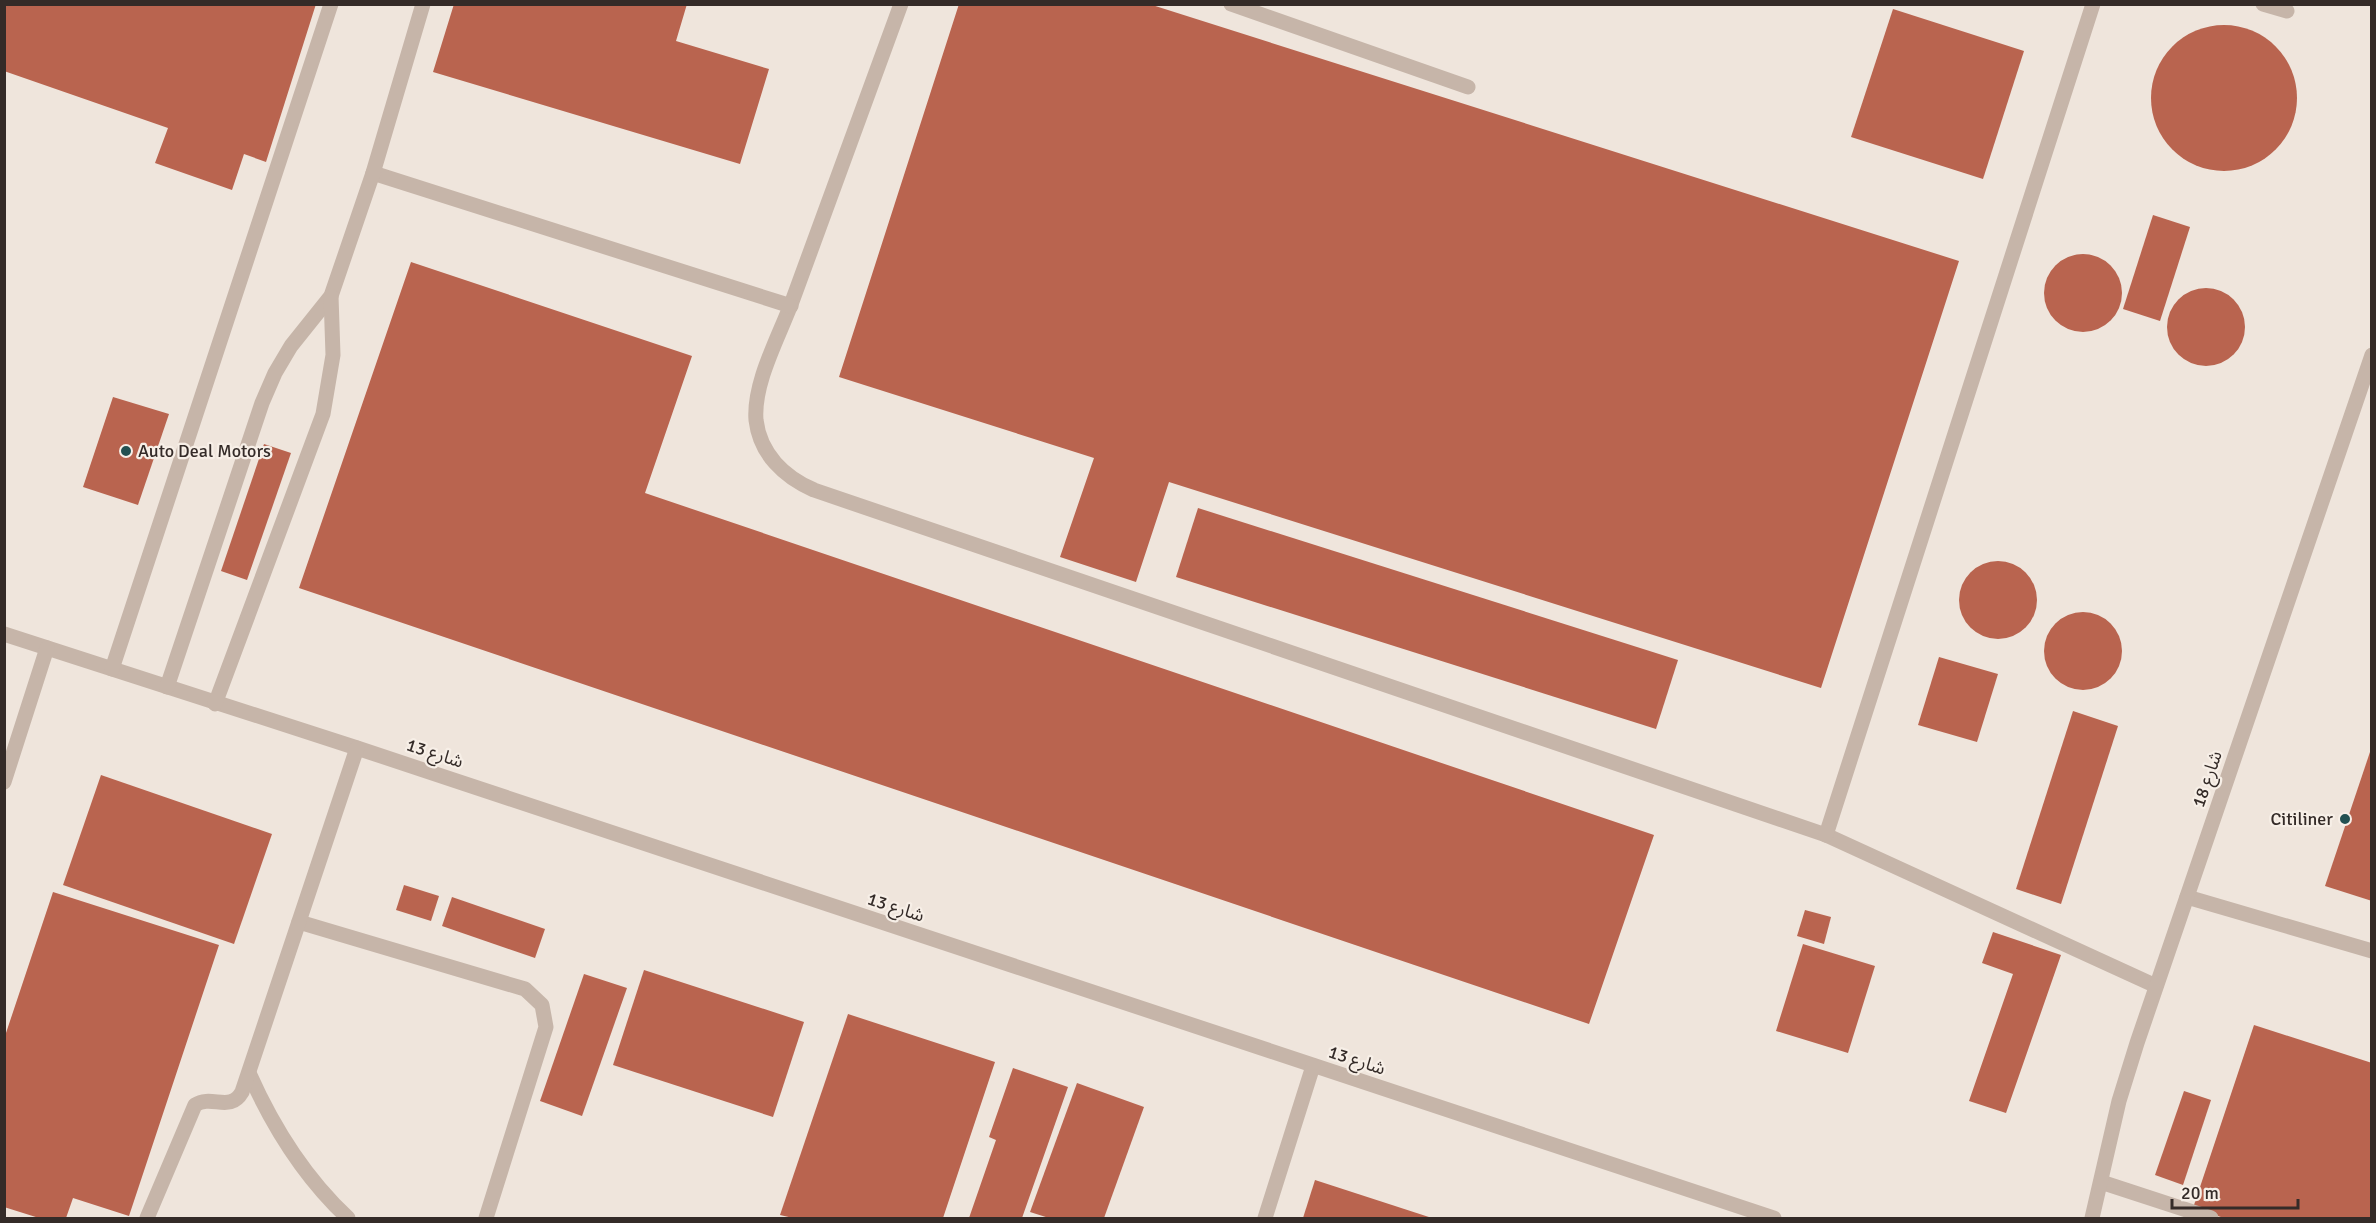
<svg xmlns="http://www.w3.org/2000/svg" width="2376" height="1223" viewBox="0 0 2376 1223" font-family="Signika,'Noto Sans Arabic',sans-serif">
	<rect width="100%" height="100%" fill="#efe5dc"/>
	<!-- building -->
	<g fill="#b9644f">
		<polygon points="4,4 316,4 266,162 244,154 232,190 155,163 168,128 4,71"/>
		<polygon points="454,4 687,4 676,41 769,69 740,164 433,72"/>
		<polygon points="959,4 1149,4 1959,261 1821,688 1169,482 1136,582 1060,557 1094,458 839,377"/>
		<polygon points="1893,9 2024,51 1983,179 1851,137"/>
		<circle cx="2224" cy="98" r="73"/>
		<polygon points="2153,215 2190,227 2160,321 2123,309"/>
		<circle cx="2083" cy="293" r="39"/>
		<polygon points="411,262 692,356 645,493 1654,835 1589,1024 299,588"/>
		<circle cx="2206" cy="327" r="39"/>
		<polygon points="113,397 169,414 138,505 83,487"/>
		<polygon points="264,444 291,453 247,580 221,571"/>
		<polygon points="1198,508 1678,660 1656,729 1176,577"/>
		<circle cx="1998" cy="600" r="39"/>
		<circle cx="2083" cy="651" r="39"/>
		<polygon points="1939,657 1998,674 1977,742 1918,725"/>
		<polygon points="2073,711 2118,726 2061,904 2016,889"/>
		<polygon points="2371,749 2372,750 2372,901 2325,886"/>
		<polygon points="101,775 272,834 234,944 63,885"/>
		<polygon points="404,885 439,896 431,921 396,910"/>
		<polygon points="53,892 219,945 129,1216 73,1198 66,1218 39,1218 4,1207 4,1039"/>
		<polygon points="452,897 545,929 535,958 442,926"/>
		<polygon points="1805,910 1831,917 1824,944 1797,936"/>
		<polygon points="1993,932 2061,955 2006,1113 1969,1101 2013,974 1982,963"/>
		<polygon points="1803,944 1875,966 1848,1053 1776,1031"/>
		<polygon points="644,970 804,1022 773,1117 613,1065"/>
		<polygon points="584,974 627,988 582,1116 540,1101"/>
		<polygon points="848,1014 995,1062 943,1218 793,1218 780,1215"/>
		<polygon points="2254,1025 2372,1063 2372,1218 2224,1218 2193,1208"/>
		<polygon points="1013,1068 1068,1087 1022,1218 969,1218 996,1140 989,1137"/>
		<polygon points="1077,1083 1144,1107 1104,1218 1049,1218 1030,1212"/>
		<polygon points="2184,1091 2211,1100 2183,1185 2155,1175"/>
		<polygon points="1315,1180 1432,1218 1303,1218"/>
	</g>
	<g fill="none" stroke-linecap="round" stroke-linejoin="round">
		<!-- lane -->
		<g stroke="#c6b5a9" stroke-width="15">
			<path d="M901,4C865,103 829,201 793,299C780,335 753,382 756,420C760,454 784,477 814,490L1826,835L2156,986"/>
			<polyline points="1231,4 1468,87"/>
			<polyline points="2263,4 2287,11"/>
			<polyline points="373,173 791,306"/>
			<polyline points="4,634 357,748 1774,1218"/>
			<polyline points="112,669 331,4"/>
			<polyline points="167,687 262,403 275,373 291,346 331,296 373,173 423,4"/>
			<polyline points="215,704 323,414 333,355 331,296"/>
			<polyline points="4,782 47,648"/>
			<polyline points="1826,835 2093,4"/>
			<polyline points="2187,897 2372,951"/>
			<polyline points="299,922 525,989 542,1005 546,1027 486,1218"/>
			<path d="M249,1073C273,1127 304,1177 348,1218"/>
			<polyline points="2101,1182 2211,1218"/>
			<path d="M147,1218L195,1105C212,1094 230,1113 242,1092L357,748"/>
			<polyline points="1265,1218 1313,1066"/>
		</g>
		<!-- street -->
		<polyline stroke="#c6b5a9" stroke-width="15" points="2092,1218 2119,1101 2137,1043 2372,355"/>
	</g>
	<!-- markers -->
	<g fill="#225051" stroke="#f7efe7" stroke-width="2">
		<circle cx="126" cy="451" r="6"/>
		<circle cx="2345" cy="819" r="6"/>
	</g>
	<g text-anchor="middle" dominant-baseline="central" stroke-width="4.5" stroke-linejoin="round" paint-order="stroke">
		<!-- poi labels -->
		<g font-size="18" fill="#342b28" stroke="#f7efe7" text-anchor="start">
			<text x="138" y="451">Auto Deal Motors</text>
			<text x="2333" y="819" text-anchor="end">Citiliner</text>
		</g>
		<!-- street labels -->
		<g font-size="18" fill="#342b28" stroke="#f7efe7">
			<text transform="translate(435 753) rotate(18)">شارع 13</text>
			<text transform="translate(2207 779) rotate(-71)">شارع 18</text>
			<text transform="translate(896 907) rotate(18)">شارع 13</text>
			<text transform="translate(1357 1060) rotate(18)">شارع 13</text>
		</g>
	</g>
	<!-- border -->
	<rect width="2376" height="1223" fill="none" stroke="#342b28" stroke-width="12"/>
	<!-- scale -->
	<path d="M2172 1199v9h126v-9" fill="none" stroke="#342b28" stroke-width="3"/>
	<text x="2181" y="1199" font-size="18" fill="#342b28" stroke="#f7efe7" stroke-width="4.5" paint-order="stroke">20 m</text>
</svg>
